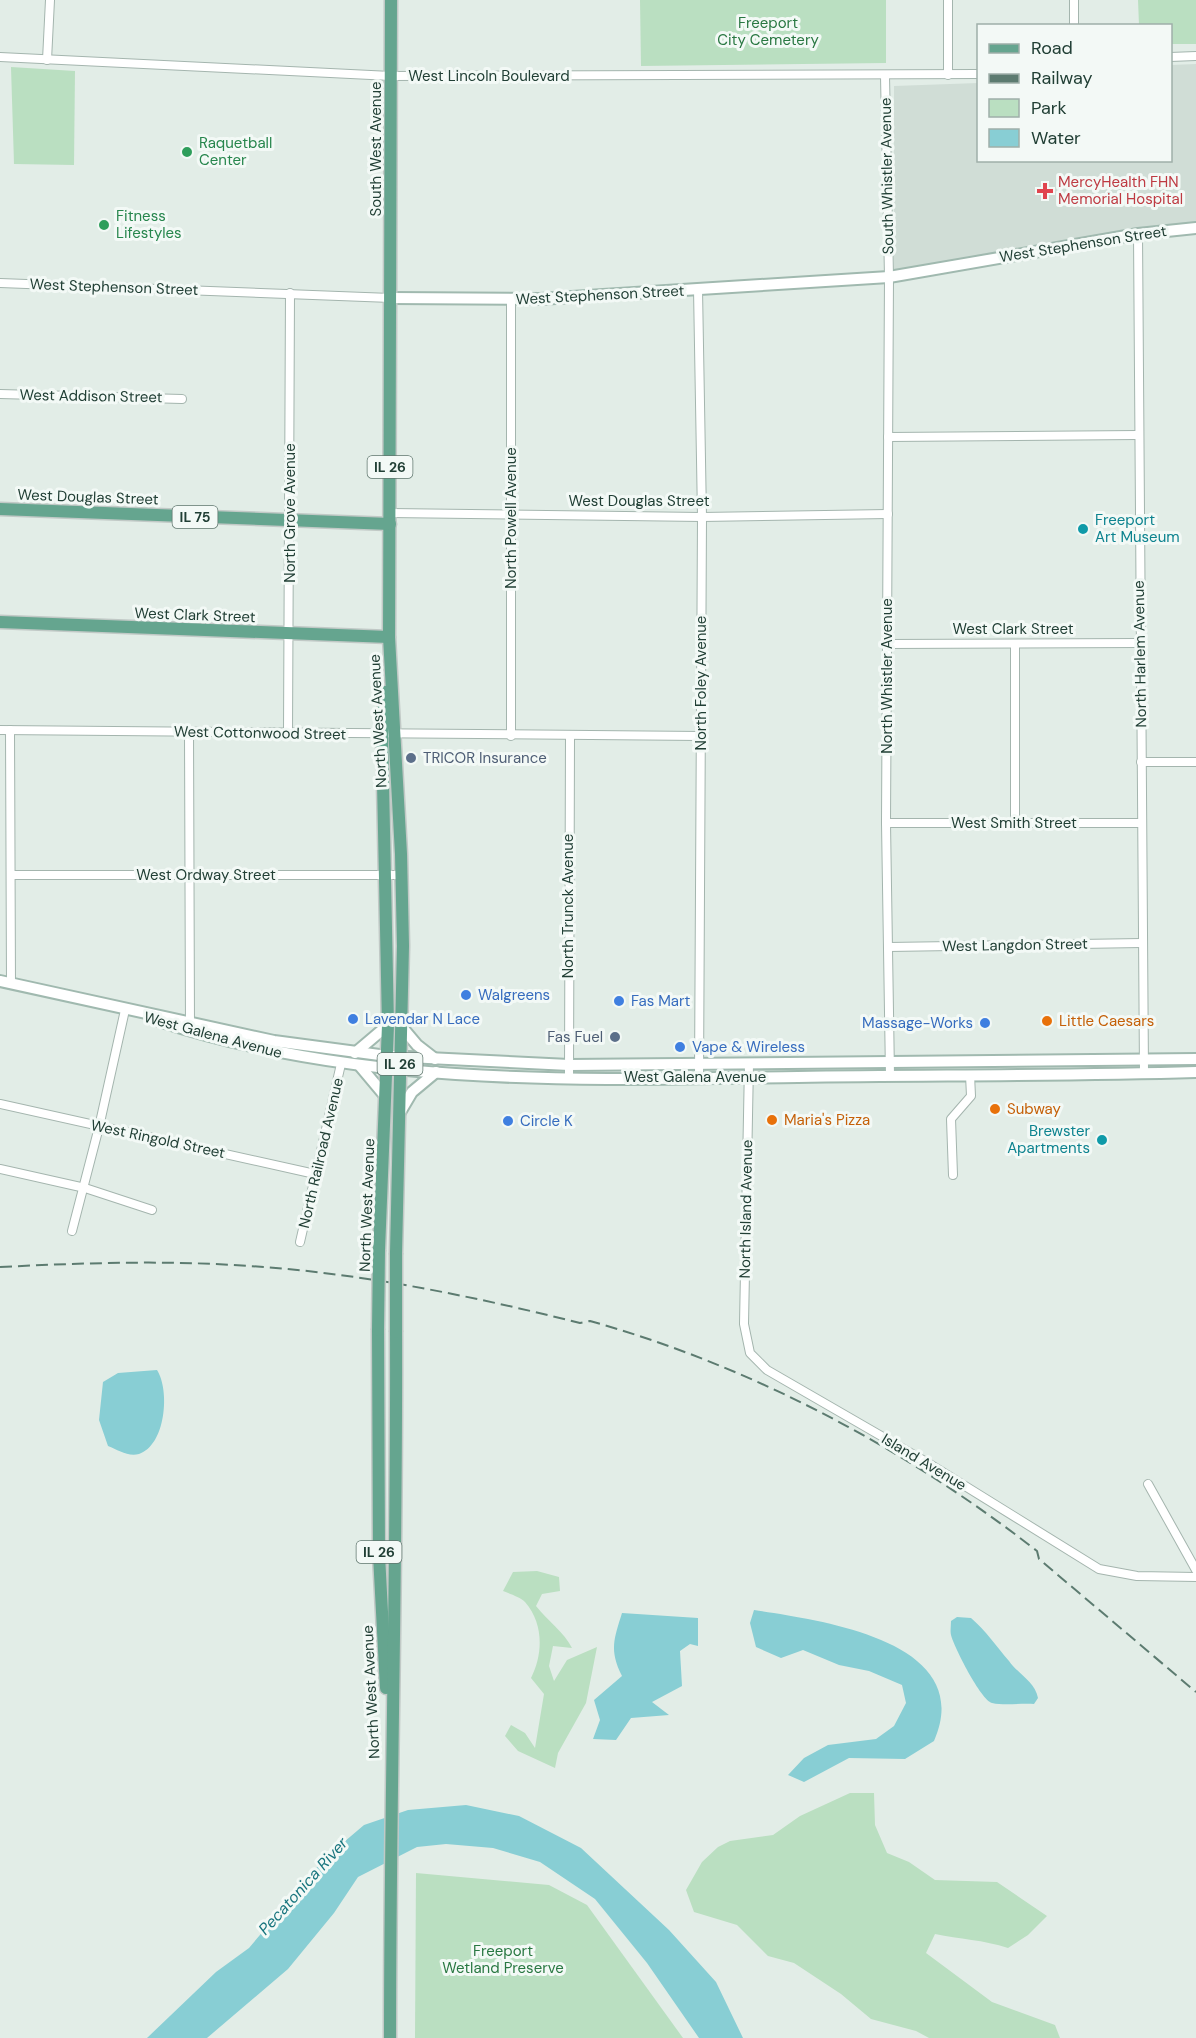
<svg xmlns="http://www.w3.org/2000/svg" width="1196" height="2038" viewBox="0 0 1196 2038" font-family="'DM Sans',sans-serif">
	<rect width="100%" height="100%" fill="#e2ede7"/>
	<!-- built -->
	<polygon fill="#d0ddd6" points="1196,64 1196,222 1130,229 894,271 894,86 978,83 978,160 1170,160 1171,65"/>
	<!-- green -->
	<g fill="#badfc1">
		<polygon points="640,0 886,0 886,63 641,66"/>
		<polygon points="1138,0 1196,0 1196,44 1171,44 1170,26 1139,25"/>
		<polygon points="11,67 75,71 74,165 14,164"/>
		<path d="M537,1571L559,1577L560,1591L542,1594L536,1606C548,1621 564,1632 572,1648L553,1646L549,1666L554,1681L567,1660L597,1647L586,1703L558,1753L555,1768L518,1751L505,1736L511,1725L525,1733L535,1748L544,1694L531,1678C543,1654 544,1624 525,1602C520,1597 510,1594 503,1591L513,1572Z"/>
		<path d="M850,1793H874L875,1825L887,1853L909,1862L935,1880L997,1882L1047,1916L1028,1935L1008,1948C984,1940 959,1939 935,1934L926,1953L992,2002L1055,2025L1060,2038H929L916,2031L871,2019L841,1994L794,1963L768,1956L737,1925L694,1912L686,1890L702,1862L718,1847L730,1841L773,1835L800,1816Z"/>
		<polygon points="416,1873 549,1885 587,1905 683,2038 415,2038"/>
	</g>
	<!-- water -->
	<g fill="#88ced4">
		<path d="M157,1370C170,1390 166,1445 139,1454C128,1457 118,1450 108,1446L99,1420L103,1382L118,1373Z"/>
		<path d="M754,1610C818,1620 978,1640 934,1741L905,1759L849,1758L804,1782L788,1775L804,1758L828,1745L876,1739L894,1726L906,1703L902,1685L869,1671L839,1665L803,1650L781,1658L756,1647L750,1623Z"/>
		<path d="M622,1613L698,1618V1646L690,1644L680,1651L682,1686L652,1702L669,1715L631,1718L616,1740L593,1739L600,1720L594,1700L622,1676C609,1650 614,1639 622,1613Z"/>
		<path d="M957,1617L971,1618C986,1631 996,1646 1009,1661C1018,1674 1035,1682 1038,1698L1034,1704C1020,1703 1005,1706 992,1703C981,1700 954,1647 951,1635C950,1631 951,1626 951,1621Z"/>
		<polygon points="466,1805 519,1816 581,1848 669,1930 716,1982 743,2038 699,2038 647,1963 595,1899 540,1862 493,1848 446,1844 417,1847 358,1877 334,1913 288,1969 207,2038 147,2038 216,1972 249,1948 324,1859 364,1825 408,1810"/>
	</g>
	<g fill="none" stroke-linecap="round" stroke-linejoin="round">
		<defs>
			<g id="street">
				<polyline points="1074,26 1074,0"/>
				<polyline points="0,57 391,76 978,74"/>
				<polyline points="1170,57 1196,56"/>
				<polyline points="47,60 50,0"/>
				<polyline points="948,75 948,0"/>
				<polyline points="885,76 889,277 886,823 890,1075"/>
				<polyline points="1138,234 1144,1073"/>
				<polyline points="0,283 391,298"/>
				<polyline points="698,289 702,517 699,1077"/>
				<polyline points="511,301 511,736"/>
				<polyline points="0,394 182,399"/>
				<polyline points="888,437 1138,435"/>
				<polyline points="390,513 702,517 888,514"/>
				<polyline points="887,644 1139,643"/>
				<polyline points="1015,645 1015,822"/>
				<polyline points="0,730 701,736"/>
				<polyline points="10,730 11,983"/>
				<polyline points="189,732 190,1025"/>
				<polyline points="288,734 290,293"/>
				<polyline points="1141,762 1196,762"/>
				<polyline points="886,823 1141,823"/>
				<polyline points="11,875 402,875"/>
				<polyline points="888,947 1142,943"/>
				<polyline points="749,1064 744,1324 750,1353 767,1370 928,1463 1099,1569 1137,1576 1196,1577"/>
				<polyline points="569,1077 570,736"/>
				<polyline points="0,1104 315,1174"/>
				<polyline points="0,1169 85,1188 152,1210"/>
				<polyline points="953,1175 951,1119 971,1096 970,1075"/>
				<polyline points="72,1231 99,1127 125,1010"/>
				<polyline points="300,1242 341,1064"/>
				<polyline points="1148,1484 1196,1570"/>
			</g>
			<g id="secondary">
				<polyline points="391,298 540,299 889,277 1138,234 1196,228"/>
				<polyline points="0,981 274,1041 387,1056 569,1065 1196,1059"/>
				<path d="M159,1021C364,1088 585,1080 798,1077C931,1075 1063,1076 1196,1072"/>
				<polyline points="401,1026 417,1045 435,1059"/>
				<polyline points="355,1053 388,1025"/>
				<polyline points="360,1066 386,1097"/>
				<polyline points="399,1114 412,1092 436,1072"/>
			</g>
			<g id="primary">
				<polyline points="391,0 389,637 401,854 403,946 396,1253"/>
				<polyline points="0,509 390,524"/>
				<polyline points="0,622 389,637"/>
				<polyline points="379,1250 388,1025 382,734 385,692"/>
				<polyline points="378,1330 379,1555 386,1688"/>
				<path d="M390,2038C390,1803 397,1567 396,1332"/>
			</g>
		</defs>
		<!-- street casing -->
		<use href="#street" stroke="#a4b5ae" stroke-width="10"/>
		<!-- secondary casing -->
		<use href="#secondary" stroke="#a0b9af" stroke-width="14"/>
		<!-- primary casing -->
		<use href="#primary" stroke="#c1c9c6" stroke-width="15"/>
		<!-- street -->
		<use href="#street" stroke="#fff" stroke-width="8"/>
		<!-- secondary -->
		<use href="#secondary" stroke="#fff" stroke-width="10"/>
		<!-- primary -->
		<use href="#primary" stroke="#65a58f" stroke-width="12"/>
		<!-- rail -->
		<path stroke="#5c7b70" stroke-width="2" stroke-dasharray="12 6" stroke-linecap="butt" d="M0,1267C83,1263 166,1260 249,1266C361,1273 472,1296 580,1323L590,1321C751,1366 905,1448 1037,1551L1039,1559L1196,1692"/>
		<defs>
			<g id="primary-bridge">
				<polyline points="396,1253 396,1332"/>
				<polyline points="378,1330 379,1250"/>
			</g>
		</defs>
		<!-- primary-bridge casing -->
		<use href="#primary-bridge" stroke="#c1c9c6" stroke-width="15" stroke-linecap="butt"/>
		<!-- primary-bridge -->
		<use href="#primary-bridge" stroke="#65a58f" stroke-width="12"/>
	</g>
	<!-- markers -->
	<g fill="#2e9e5b" stroke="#f3f9f6" stroke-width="2">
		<circle cx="187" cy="152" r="6"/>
		<circle cx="104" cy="225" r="6"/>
	</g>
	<path fill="#e0444e" stroke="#f3f9f6" stroke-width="2" d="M1042 182h6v6h6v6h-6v6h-6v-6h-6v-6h6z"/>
	<g fill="#0f9aa8" stroke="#f3f9f6" stroke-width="2">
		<circle cx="1083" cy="529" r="6"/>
		<circle cx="1102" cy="1140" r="6"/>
	</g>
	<g fill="#5c6f8a" stroke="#f3f9f6" stroke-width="2">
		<circle cx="411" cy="758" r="6"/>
		<circle cx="615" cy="1037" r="6"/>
	</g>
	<g fill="#3f7fe0" stroke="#f3f9f6" stroke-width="2">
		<circle cx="466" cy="995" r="6"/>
		<circle cx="619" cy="1001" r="6"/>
		<circle cx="353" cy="1019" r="6"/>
		<circle cx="985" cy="1023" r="6"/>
		<circle cx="680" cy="1047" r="6"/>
		<circle cx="508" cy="1121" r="6"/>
	</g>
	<g fill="#e8710a" stroke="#f3f9f6" stroke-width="2">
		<circle cx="1047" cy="1021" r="6"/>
		<circle cx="995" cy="1109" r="6"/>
		<circle cx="772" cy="1120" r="6"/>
	</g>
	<g text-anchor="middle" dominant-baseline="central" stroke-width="6" stroke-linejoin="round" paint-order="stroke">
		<!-- shield labels -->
		<g fill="#f3f9f6" stroke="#60776f" stroke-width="1.5">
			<rect x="367.5" y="456" width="45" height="22" rx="4.5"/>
			<rect x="172.5" y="506" width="45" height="22" rx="4.5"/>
			<rect x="377.5" y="1053" width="45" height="22" rx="4.5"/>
			<rect x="356.5" y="1541" width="45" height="22" rx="4.5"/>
		</g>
		<g font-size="14" font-weight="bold" fill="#213f35">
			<text x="390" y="467">IL 26</text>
			<text x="195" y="517">IL 75</text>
			<text x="400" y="1064">IL 26</text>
			<text x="379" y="1552">IL 26</text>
		</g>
		<!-- park labels -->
		<g font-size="15" fill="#297842" stroke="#f3f9f6">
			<text x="768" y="23">Freeport<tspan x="768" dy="17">City Cemetery</tspan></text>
			<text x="503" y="1951">Freeport<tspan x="503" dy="17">Wetland Preserve</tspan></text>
		</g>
		<!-- street labels -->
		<g font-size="15" fill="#213f35" stroke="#f3f9f6">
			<text x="489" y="76">West Lincoln Boulevard</text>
			<text transform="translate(376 149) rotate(-90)">South West Avenue</text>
			<text transform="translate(887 176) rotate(-91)">South Whistler Avenue</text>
			<text transform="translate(1083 244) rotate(-9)">West Stephenson Street</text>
			<text transform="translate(114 287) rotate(2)">West Stephenson Street</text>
			<text transform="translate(600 295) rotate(-3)">West Stephenson Street</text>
			<text transform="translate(91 396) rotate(1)">West Addison Street</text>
			<text transform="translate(88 497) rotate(2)">West Douglas Street</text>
			<text x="639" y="501">West Douglas Street</text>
			<text transform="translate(290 513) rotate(-90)">North Grove Avenue</text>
			<text transform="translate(511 518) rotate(-90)">North Powell Avenue</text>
			<text transform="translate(195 615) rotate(2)">West Clark Street</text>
			<text x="1013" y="629">West Clark Street</text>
			<text transform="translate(1140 654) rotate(-91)">North Harlem Avenue</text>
			<text transform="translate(887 676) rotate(-90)">North Whistler Avenue</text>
			<text transform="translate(701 683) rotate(-90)">North Foley Avenue</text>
			<text transform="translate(378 721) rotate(-93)">North West Avenue</text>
			<text transform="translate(260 733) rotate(1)">West Cottonwood Street</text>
			<text x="1014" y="823">West Smith Street</text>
			<text x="206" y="875">West Ordway Street</text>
			<text transform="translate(568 906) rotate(-90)">North Trunck Avenue</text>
			<text transform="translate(1015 945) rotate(-1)">West Langdon Street</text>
			<text transform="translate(213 1035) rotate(15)">West Galena Avenue</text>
			<text x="695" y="1077">West Galena Avenue</text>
			<text transform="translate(158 1139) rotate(12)">West Ringold Street</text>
			<text transform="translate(321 1153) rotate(-77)">North Railroad Avenue</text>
			<text transform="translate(367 1205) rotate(-88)">North West Avenue</text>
			<text transform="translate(746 1209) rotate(-89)">North Island Avenue</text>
			<text transform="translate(924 1462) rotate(31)">Island Avenue</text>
			<text transform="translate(371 1692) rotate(-93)">North West Avenue</text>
		</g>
		<!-- leisure labels -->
		<g font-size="15" fill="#27864d" stroke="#f3f9f6" text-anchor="start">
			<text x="199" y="143">Raquetball<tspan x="199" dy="17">Center</tspan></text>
			<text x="116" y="216">Fitness<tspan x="116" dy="17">Lifestyles</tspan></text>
		</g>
		<!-- health labels -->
		<g font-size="15" fill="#be3a42" stroke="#f3f9f6" text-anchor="start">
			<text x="1058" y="182">MercyHealth FHN<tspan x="1058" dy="17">Memorial Hospital</tspan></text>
		</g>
		<!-- culture labels -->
		<g font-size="15" fill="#0d838f" stroke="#f3f9f6" text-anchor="start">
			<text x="1095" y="520">Freeport<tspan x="1095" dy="17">Art Museum</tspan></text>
			<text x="1090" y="1131" text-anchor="end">Brewster<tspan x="1090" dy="17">Apartments</tspan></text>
		</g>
		<!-- service labels -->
		<g font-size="15" fill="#4e5e75" stroke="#f3f9f6" text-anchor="start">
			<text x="423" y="758">TRICOR Insurance</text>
			<text x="603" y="1037" text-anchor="end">Fas Fuel</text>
		</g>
		<!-- shop labels -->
		<g font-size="15" fill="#366cbe" stroke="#f3f9f6" text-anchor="start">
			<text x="478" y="995">Walgreens</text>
			<text x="631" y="1001">Fas Mart</text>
			<text x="365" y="1019">Lavendar N Lace</text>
			<text x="973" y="1023" text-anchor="end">Massage-Works</text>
			<text x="692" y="1047">Vape &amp; Wireless</text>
			<text x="520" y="1121">Circle K</text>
		</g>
		<!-- food labels -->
		<g font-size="15" fill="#c56008" stroke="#f3f9f6" text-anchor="start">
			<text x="1059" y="1021">Little Caesars</text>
			<text x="1007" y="1109">Subway</text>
			<text x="784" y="1120">Maria's Pizza</text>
		</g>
		<!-- water labels -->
		<g font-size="16" font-style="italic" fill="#18757e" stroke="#f3f9f6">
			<text transform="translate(303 1886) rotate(-48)">Pecatonica River</text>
		</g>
	</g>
	<!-- legend -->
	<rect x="977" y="24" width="195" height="138" fill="#f3f9f6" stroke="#9fafa9" stroke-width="1.5"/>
	<rect x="989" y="44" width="30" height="9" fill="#65a58f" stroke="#9fafa9" stroke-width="1.5"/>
	<text x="1031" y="54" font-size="18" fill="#213f35">Road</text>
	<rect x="989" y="74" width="30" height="9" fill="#5c7b70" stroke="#9fafa9" stroke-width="1.5"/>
	<text x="1031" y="84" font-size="18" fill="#213f35">Railway</text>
	<rect x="989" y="99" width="30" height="18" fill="#badfc1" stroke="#9fafa9" stroke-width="1.5"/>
	<text x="1031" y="114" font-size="18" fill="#213f35">Park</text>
	<rect x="989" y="129" width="30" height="18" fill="#88ced4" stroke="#9fafa9" stroke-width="1.5"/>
	<text x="1031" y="144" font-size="18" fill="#213f35">Water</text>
</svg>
